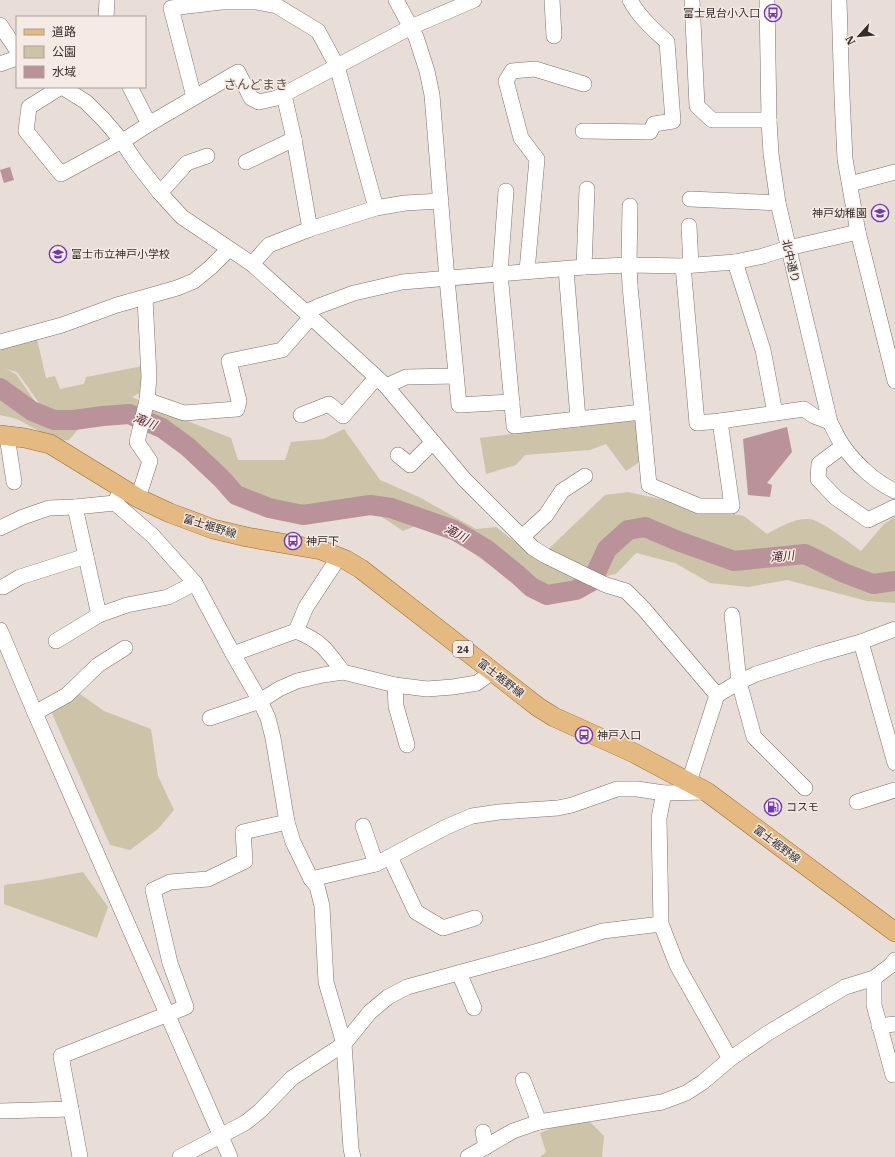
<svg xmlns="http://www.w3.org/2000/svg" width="895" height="1157" viewBox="0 0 895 1157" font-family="'IBM Plex Serif','Noto Sans JP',serif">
	<rect width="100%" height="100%" fill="#e9ddd7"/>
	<!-- green -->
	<g fill="#ccc3a8" fill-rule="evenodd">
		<path d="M37,339L46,378L55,376L60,389L84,384L86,377L143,366V391L132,397L177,417L231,438L238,460H285L291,442L323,439L344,429L380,480L419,497L476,529L496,527L538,559L605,495L628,492L691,506L744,516L767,534C780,527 792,519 808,519C818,518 852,544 861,551L884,524L895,517V603L867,601L787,580L749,587L710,583L675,563L636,553L616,574L558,586L539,585L504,575L460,544L421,524L403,531L357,500L326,508L291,509L253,499L238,492L167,440L137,421L116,425L81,426L69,440L57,441L17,419L0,415V350ZM6,369L17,372L39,403H36L16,374Z"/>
		<polygon points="635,419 641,461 626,471 606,444 590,450 525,455 516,465 486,474 480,438"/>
		<polygon points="80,694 104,711 151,729 158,776 174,810 158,829 130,850 110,845 50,709"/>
		<polygon points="83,872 108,907 97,938 4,904 4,885 40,880"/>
		<polygon points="583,1115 604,1136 602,1157 540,1157 546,1152 540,1133"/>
	</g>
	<!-- water -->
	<g fill="#b9929a">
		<polygon points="10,167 14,180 4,183 0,170"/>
		<polygon points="787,427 792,452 767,483 772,485 770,497 748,495 743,439"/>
	</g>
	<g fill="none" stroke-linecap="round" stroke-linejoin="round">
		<!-- river -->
		<polyline stroke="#b9929a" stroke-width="20" points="0,388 32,411 54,420 74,420 103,416 129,414 162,428 188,447 222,479 236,495 269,508 303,515 370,505 391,508 454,530 486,549 518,575 531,587 547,595 576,590 592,581 607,549 628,530 645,527 678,541 734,561 805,554 844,573 873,584 895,581"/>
		<defs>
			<g id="minor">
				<polyline points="396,0 416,37 427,71 432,95 447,279 459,405 512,402"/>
				<polyline points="552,0 554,36"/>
				<polyline points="692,0 697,106 712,120 769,120"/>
				<path d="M767,0L769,120L771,154L778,203L830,422C834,430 838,439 843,446C856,464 875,482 895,491"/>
				<polyline points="839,0 842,96 845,159 858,232 895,381"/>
				<polyline points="106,17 107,0"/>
				<polyline points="0,25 17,50"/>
				<polyline points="0,64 17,58"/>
				<polyline points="61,87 29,107 26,131 61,174 129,137 149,124 238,72 251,98 259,102 277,98 411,27 474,0"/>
				<polyline points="62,87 86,102 104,120 121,140 138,165 160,193 182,217 252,264 311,317 386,386 464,479 533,548 546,556 585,575 606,585 626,591 643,608 717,695"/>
				<polyline points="130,87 149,124"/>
				<polyline points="194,97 171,8 221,2 256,2 277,6 318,31 337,66 376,208 310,229"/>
				<path d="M583,131L650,132L654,124L673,121L667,42C653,29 639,17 630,0"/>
				<polyline points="246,162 294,139"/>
				<polyline points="850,184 895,172"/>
				<polyline points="506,191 500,273 514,426 642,412"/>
				<polyline points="160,193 187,163 207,156"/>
				<polyline points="690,199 778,203"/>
				<polyline points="630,206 629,265 630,286 649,485 699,506 732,506 720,421"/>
				<polyline points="376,208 405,203 441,201"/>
				<polyline points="689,226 691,265"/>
				<polyline points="735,262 763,350 775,413"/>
				<polyline points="252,264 269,245 310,229 294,139 284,95"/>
				<polyline points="683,266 697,423 720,421 804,409 814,416 830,422"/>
				<polyline points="584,267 587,189"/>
				<polyline points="566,269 578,419"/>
				<polyline points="527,271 537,159 521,138 506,81 512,71 535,69 584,84"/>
				<polyline points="306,312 319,306 354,293 402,282 584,267 629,265 683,266 735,262 763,256 788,248 858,232"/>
				<polyline points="0,342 62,325 117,305 177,288 194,281 211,267 229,249"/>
				<polyline points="386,386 406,377 456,376"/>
				<polyline points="147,400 184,413 237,409 239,401 229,361 282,350 311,317"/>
				<polyline points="301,415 329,404 343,416 376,378"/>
				<polyline points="7,436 14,482"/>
				<polyline points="843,446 819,464 818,479 836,498 868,520 895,507"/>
				<polyline points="398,455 410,465 433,442"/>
				<polyline points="121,488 115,503 153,536 195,583 233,654 260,701 268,718 273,738 287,822 293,842 311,879 317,886 322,906 326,982 344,1044 351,1149 353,1157"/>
				<polyline points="138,498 150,461 137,442 147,400 149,377 145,298"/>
				<polyline points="75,507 99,615"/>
				<polyline points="0,528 23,517 49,508 75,507 115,503"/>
				<polyline points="522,537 546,515 562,491 585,476"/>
				<polyline points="3,587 20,577 86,556"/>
				<polyline points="732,615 739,682 754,737 805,788"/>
				<polyline points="0,630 35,713 230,1157"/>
				<polyline points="296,631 306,607 339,557"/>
				<polyline points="56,641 99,615 127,605 168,597 195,583"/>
				<polyline points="861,642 895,763"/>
				<path d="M233,654L296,631C322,641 328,652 343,672"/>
				<polyline points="395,685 396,706 407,745"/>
				<polyline points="35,713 67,695 98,665 125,648"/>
				<polyline points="210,718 260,701 279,689 297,681 323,675 343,672 395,685 427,689 453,687 477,683 492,672"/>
				<polyline points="689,782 717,695 739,682 756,674 818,654 861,642 895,629"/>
				<polyline points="664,793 659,818 661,924 677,965 730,1059"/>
				<polyline points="857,802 895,790"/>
				<polyline points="363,826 376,864"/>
				<polyline points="390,857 416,912 443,928 475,918"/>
				<polyline points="311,879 376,864 446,827 472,816 499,812 558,808 572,805 617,789 637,789 664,793 707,792"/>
				<polyline points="459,973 474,1008"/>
				<polyline points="874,978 874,1005 893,1075"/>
				<polyline points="879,1026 895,1024"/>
				<polyline points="523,1080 539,1122"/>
				<polyline points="0,1111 71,1109"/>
				<polyline points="483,1132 486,1147"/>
				<polyline points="80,1157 61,1056 186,1007 170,963 153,890 170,882 208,879 245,861 243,832 287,822"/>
				<polyline points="180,1157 245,1123 260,1111 292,1078 344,1044 370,1012 388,997 407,987 542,950 603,931 661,924"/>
				<polyline points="468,1157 513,1131 539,1122 662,1102 686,1093 703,1082 730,1059 768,1033 845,987 874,978 890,966 895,960"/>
			</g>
			<polyline id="major" points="0,435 25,438 50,444 138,498 170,513 213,529 247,537 321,550 346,560 361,569 538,707 554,717 634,753 707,792 895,932"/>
		</defs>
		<!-- minor casing -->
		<use href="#minor" stroke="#7d736d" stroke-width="16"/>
		<!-- major casing -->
		<use href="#major" stroke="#9a6b2d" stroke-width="20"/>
		<!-- minor -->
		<use href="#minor" stroke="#fff" stroke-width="15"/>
		<!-- major -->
		<use href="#major" stroke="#e4ba82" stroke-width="19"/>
	</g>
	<!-- icons -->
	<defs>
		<symbol id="bus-ring" viewBox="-11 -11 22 22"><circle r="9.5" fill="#f6eae4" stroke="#7339af" stroke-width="1.5"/><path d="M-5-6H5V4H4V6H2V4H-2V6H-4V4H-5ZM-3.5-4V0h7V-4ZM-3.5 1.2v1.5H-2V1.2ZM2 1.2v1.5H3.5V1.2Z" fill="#7339af"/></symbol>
		<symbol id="school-ring" viewBox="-11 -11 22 22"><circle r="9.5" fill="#f6eae4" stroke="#7339af" stroke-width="1.5"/><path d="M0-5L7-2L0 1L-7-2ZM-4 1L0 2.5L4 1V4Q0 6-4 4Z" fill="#7339af"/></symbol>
		<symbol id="fuel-ring" viewBox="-11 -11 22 22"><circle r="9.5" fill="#f6eae4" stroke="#7339af" stroke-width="1.5"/><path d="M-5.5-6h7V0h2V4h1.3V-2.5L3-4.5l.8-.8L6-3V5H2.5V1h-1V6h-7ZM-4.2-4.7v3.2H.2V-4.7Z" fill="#7339af"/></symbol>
	</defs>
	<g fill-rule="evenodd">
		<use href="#bus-ring" x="763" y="3" width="20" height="20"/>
		<use href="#school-ring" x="870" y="203" width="20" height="20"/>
		<use href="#school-ring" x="48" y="244" width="20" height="20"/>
		<use href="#bus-ring" x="283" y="531" width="20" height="20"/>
		<use href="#bus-ring" x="574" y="725" width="20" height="20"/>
		<use href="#fuel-ring" x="763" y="797" width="20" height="20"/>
	</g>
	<g text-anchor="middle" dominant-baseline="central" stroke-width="3" stroke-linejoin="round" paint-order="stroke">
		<!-- shield labels -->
		<rect fill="#f6eae4" stroke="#6e6663" stroke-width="1" x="453" y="641" width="20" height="16" rx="3"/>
		<g font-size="10" font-weight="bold" fill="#332e2c">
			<text x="463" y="649">24</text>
		</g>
		<!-- poi labels -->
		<g font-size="11" fill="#332e2c" stroke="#f6eae4" text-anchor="start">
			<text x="760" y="13" text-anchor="end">富士見台小入口</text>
			<text x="867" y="213" text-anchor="end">神戸幼稚園</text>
			<text x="71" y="254">富士市立神戸小学校</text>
			<text x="306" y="541">神戸下</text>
			<text x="597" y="735">神戸入口</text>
			<text x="786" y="807">コスモ</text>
		</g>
		<!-- street labels -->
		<g font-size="11" fill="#332e2c" stroke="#f6eae4">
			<text transform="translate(791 261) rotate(77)">北中通り</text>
			<text transform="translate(210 526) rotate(17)">富士裾野線</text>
			<text transform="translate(501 678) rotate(38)">富士裾野線</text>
			<text transform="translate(777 844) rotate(37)">富士裾野線</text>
		</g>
		<!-- water labels -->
		<g font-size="12" font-style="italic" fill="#54212e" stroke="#f6eae4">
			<text transform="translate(145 421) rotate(21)">滝川</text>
			<text transform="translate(456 533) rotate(27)">滝川</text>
			<text transform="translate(782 556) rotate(-6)">滝川</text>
		</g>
		<!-- quarter labels -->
		<g font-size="13" fill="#5c524d" stroke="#f6eae4">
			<text x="256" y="84">さんどまき</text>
		</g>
	</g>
	<!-- legend -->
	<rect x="16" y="16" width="130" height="72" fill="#f6eae4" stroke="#a89f9a"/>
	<rect x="24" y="29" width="20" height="6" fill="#e4ba82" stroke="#a89f9a"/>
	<text x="52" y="36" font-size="12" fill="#332e2c">道路</text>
	<rect x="24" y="46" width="20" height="12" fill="#ccc3a8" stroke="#a89f9a"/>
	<text x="52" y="56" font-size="12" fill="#332e2c">公園</text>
	<rect x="24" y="66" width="20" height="12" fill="#b9929a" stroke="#a89f9a"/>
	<text x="52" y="76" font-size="12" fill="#332e2c">水域</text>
	<!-- north arrow -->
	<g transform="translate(859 36) rotate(243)" stroke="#f6eae4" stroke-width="3" paint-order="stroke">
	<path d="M0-3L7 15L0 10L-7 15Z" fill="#332e2c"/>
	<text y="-6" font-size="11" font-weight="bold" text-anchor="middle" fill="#332e2c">N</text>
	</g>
</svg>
